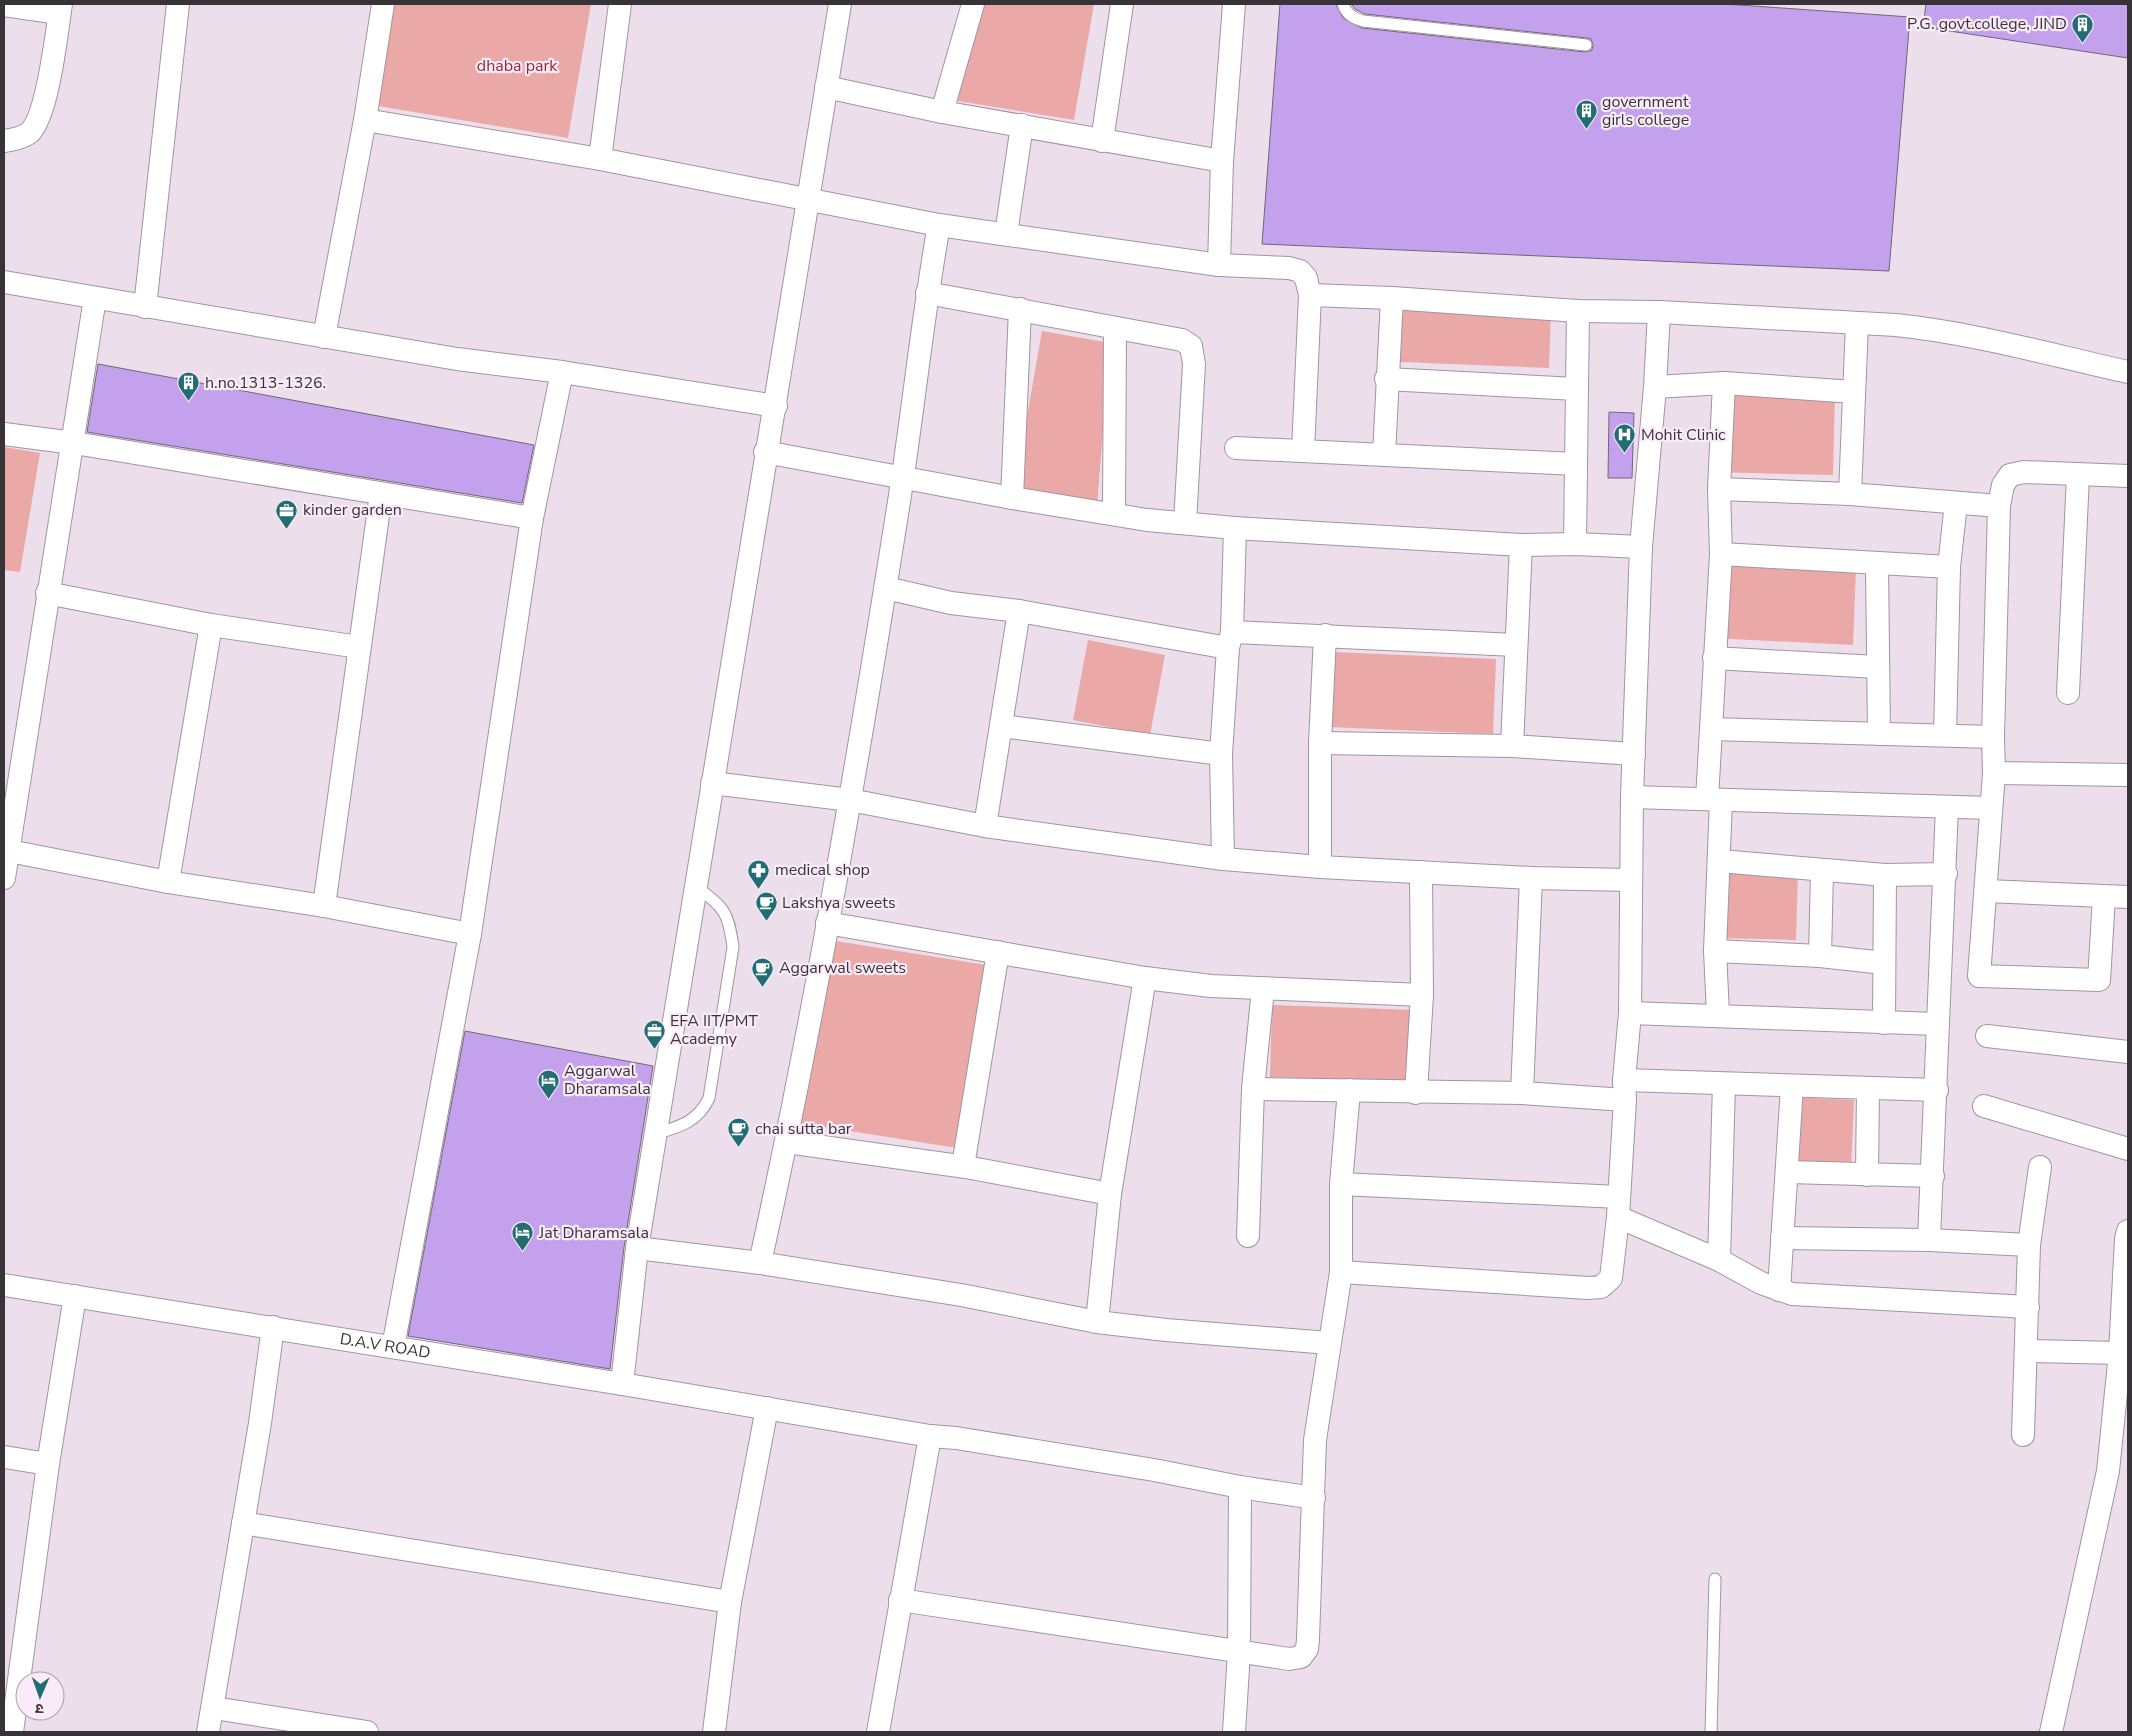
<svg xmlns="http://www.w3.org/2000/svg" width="2132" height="1736" viewBox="0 0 2132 1736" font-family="'Nunito Sans','Noto Sans Devanagari',sans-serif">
	<rect width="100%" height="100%" fill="#eddeeb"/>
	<!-- green -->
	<g fill="#eaa8a7">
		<polygon points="378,4 591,4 568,138 361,103"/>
		<polygon points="975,4 1094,4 1074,120 958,101"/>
		<polygon points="1380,303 1551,311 1549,368 1377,361"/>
		<polygon points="1042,331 1110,343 1097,505 1014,491"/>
		<polygon points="1715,390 1835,393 1833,475 1712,472"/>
		<polygon points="4,447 40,453 20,572 4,570"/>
		<polygon points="1716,560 1856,567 1853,645 1712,638"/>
		<polygon points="1088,640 1165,655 1150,735 1073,720"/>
		<polygon points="1332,652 1496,659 1493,734 1329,727"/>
		<polygon points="1720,869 1798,871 1796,940 1718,938"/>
		<polygon points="817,938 986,965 957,1148 787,1121"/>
		<polygon points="1272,1005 1415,1010 1413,1082 1270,1077"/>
		<polygon points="1787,1097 1854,1100 1851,1170 1784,1167"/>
	</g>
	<!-- building -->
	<g fill="#c3a1ed" stroke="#6e6876">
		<polygon points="1280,4 1336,4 1343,18 1362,28 1585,52 1592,50 1593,45 1591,39 1587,38 1365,14 1355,9 1351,4 1725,4 1910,17 1889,271 1262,244"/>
		<polygon points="1926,4 2128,4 2128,58 1923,27"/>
		<polygon points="98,364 534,445 522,503 87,432"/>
		<polygon points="1609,412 1634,413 1632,478 1608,478"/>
		<polygon points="465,1031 653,1066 624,1247 610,1369 408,1336"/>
	</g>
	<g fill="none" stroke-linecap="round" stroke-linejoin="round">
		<defs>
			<g id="service">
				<path d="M1343,4C1346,14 1353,18 1363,21L1586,45"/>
				<path d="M655,1134C679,1127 698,1122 709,1098L733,947C728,910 724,908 695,886"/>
				<polyline points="1711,1732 1715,1579"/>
			</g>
			<g id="minor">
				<polyline points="4,5 59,13"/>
				<polyline points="826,87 942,112 1222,161"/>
				<polyline points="942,112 973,4"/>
				<polyline points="365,120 600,159 939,225 1219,265 1289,268 1300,271 1306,278 1310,295 1303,451"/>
				<path d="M4,141C12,140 22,138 29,133C48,117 57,30 61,4"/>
				<polyline points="1102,141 1122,4"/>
				<polyline points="600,159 620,4"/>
				<polyline points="1006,234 1022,125"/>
				<polyline points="1219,265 1222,161 1234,4"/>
				<polyline points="4,282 457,359 562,372 776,406"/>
				<polyline points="927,293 1182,340 1191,346 1194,364 1185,523"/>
				<path d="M1310,295L1392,298L1578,311L1659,312L1896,325C1974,333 2051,355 2128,372"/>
				<polyline points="145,307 178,4"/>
				<polyline points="324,337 365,120 383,4"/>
				<polyline points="1386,379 1576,389"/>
				<polyline points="1655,387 1724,383 1854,392"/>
				<polyline points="4,434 74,443 532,518"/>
				<polyline points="1236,448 1576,464"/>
				<polyline points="765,452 1012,498 1147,520 1235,528 1521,545 1575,544 1641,547"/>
				<polyline points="1384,455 1392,298"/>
				<polyline points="1719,489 1850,494 1999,506"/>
				<polyline points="1850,494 1857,323"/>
				<polyline points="1012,498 1020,309"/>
				<polyline points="1114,514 1115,329"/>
				<polyline points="1575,544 1578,311"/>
				<polyline points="1721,554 1949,567"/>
				<polyline points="1877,565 1879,734"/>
				<polyline points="886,588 951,603 1019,611 1228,648"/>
				<polyline points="47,593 211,625 359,647"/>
				<polyline points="1232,632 1516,645"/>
				<polyline points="1714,658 1877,667"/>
				<polyline points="2068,693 2078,475"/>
				<polyline points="1001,726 1221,754"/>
				<polyline points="1711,729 1993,737"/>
				<polyline points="1945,735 1949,567 1956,503"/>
				<polyline points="1320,743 1512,746 1634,754"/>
				<polyline points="1512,746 1521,545"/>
				<polyline points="1994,773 2128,775"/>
				<polyline points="712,783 850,800 985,826 1223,859 1320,867 1531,878 1630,880"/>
				<polyline points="1632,797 1991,808"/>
				<polyline points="1707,799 1721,554 1719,489 1724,383"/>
				<polyline points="985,826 1019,611"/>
				<polyline points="4,850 168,882 324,906 470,934"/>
				<polyline points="1223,859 1221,754 1228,648 1232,632 1235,528"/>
				<polyline points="1720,861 1885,875 1946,874"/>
				<polyline points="1320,867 1320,743 1325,635"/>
				<polyline points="4,878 95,298"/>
				<polyline points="168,882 211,625"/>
				<polyline points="1986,891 2128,897"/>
				<polyline points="2104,897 2099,980 1979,976 1994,773 1993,737 1999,506 2003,485 2010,475 2024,472 2128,476"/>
				<polyline points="324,906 381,494"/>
				<polyline points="827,923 1145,978 1211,986 1422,995"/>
				<polyline points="1715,951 1820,956 1884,963"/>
				<polyline points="1820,956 1822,871"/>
				<polyline points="1630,1013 1937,1024"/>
				<polyline points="1718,1014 1715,951 1721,800"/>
				<polyline points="1884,1023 1885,875"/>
				<polyline points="1987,1036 2128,1052"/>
				<polyline points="1624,1080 1937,1090"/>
				<polyline points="1253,1089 1522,1093 1625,1100"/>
				<polyline points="1416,1093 1422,995 1421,872"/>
				<polyline points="1522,1093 1531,878"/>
				<polyline points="1984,1106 2128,1149"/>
				<polyline points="787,1142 966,1167 1110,1194"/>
				<polyline points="963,1166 998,952"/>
				<polyline points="1788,1172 1933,1176"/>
				<polyline points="1867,1175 1868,1088"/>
				<polyline points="1341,1184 1619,1197"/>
				<polyline points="1618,1217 1719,1260 1761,1283 1792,1294 2028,1307"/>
				<polyline points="1248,1236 1253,1089 1263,989"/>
				<polyline points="1782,1238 1929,1240 2029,1245"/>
				<polyline points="1929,1240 1947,807"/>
				<polyline points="637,1248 760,1263 961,1295 1097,1322 1166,1330 1329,1343"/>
				<polyline points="1719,1260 1724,1084"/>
				<path d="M760,1263C815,1013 858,760 898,508C913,414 922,319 939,225"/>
				<polyline points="1341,1272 1588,1288 1601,1287 1611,1278 1618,1217 1625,1100 1624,1080 1630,1013 1632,797 1641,547 1655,387 1659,312"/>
				<path id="s1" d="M4,1285L622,1384L930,1436L956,1438L1154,1470L1240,1487L1314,1498"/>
				<polyline points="1779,1290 1792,1086"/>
				<polyline points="1097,1322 1110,1194 1145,978"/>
				<polyline points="393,1347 470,934 532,518 562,372"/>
				<polyline points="2027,1351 2120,1353"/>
				<polyline points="622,1384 637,1248 840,4"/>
				<polyline points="2023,1435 2029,1245 2040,1167"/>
				<polyline points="4,1457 48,1464"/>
				<polyline points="243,1523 730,1602"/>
				<polyline points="900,1600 1289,1659 1301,1657 1307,1649 1308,1639 1315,1440 1341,1272 1341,1184 1349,1090"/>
				<polyline points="214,1708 367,1732"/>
				<polyline points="12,1732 48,1464 75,1296"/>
				<polyline points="208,1732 260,1423 273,1327"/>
				<polyline points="714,1732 730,1602 767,1408"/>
				<polyline points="878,1732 930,1436"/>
				<polyline points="1234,1732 1239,1652 1240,1487"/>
				<polyline points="2051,1732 2108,1471 2120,1353 2126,1239 2128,1231"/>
			</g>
		</defs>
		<!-- service casing -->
		<use href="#service" stroke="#a294a0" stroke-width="13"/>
		<!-- minor casing -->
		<use href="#minor" stroke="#a294a0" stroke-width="24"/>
		<!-- service -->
		<use href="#service" stroke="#fff" stroke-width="11"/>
		<!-- minor -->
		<use href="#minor" stroke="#fff" stroke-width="22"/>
	</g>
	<!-- icons -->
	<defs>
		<symbol id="building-pin" viewBox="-11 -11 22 30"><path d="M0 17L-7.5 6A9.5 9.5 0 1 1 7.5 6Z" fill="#226d74" stroke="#faebf9"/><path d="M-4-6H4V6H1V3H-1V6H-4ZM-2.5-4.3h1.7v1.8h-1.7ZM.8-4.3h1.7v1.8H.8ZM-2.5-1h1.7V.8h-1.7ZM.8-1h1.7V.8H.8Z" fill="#fff"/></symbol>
		<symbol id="hospital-pin" viewBox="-11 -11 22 30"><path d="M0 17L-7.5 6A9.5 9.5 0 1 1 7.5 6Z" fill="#226d74" stroke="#faebf9"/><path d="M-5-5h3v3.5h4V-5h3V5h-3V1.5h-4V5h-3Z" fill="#fff"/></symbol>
		<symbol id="office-pin" viewBox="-11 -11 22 30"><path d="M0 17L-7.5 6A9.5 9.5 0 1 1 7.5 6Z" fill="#226d74" stroke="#faebf9"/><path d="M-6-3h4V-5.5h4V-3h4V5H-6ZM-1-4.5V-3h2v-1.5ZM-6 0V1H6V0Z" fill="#fff"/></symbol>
		<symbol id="pharmacy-pin" viewBox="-11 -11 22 30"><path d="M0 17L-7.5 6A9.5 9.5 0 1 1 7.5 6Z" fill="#226d74" stroke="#faebf9"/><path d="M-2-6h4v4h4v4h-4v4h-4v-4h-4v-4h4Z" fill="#fff"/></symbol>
		<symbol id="cafe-pin" viewBox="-11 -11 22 30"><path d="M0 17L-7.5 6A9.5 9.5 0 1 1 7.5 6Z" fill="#226d74" stroke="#faebf9"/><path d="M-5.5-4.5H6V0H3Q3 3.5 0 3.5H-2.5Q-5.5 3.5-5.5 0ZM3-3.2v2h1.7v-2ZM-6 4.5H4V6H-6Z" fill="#fff"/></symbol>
		<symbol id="hotel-pin" viewBox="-11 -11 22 30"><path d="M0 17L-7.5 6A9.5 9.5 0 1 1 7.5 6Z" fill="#226d74" stroke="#faebf9"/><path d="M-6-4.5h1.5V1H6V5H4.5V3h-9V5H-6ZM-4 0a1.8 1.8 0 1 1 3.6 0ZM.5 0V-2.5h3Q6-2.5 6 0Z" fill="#fff"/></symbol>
	</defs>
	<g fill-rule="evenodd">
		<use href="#building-pin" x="2070" y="12" width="25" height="34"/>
		<use href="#building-pin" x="1574" y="98" width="25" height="34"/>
		<use href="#building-pin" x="176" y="370" width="25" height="34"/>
		<use href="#hospital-pin" x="1612" y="422" width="25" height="34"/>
		<use href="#office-pin" x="274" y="498" width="25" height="34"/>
		<use href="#pharmacy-pin" x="746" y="858" width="25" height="34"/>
		<use href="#cafe-pin" x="754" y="890" width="25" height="34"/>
		<use href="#cafe-pin" x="750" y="956" width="25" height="34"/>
		<use href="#office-pin" x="642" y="1018" width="25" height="34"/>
		<use href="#hotel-pin" x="536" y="1068" width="25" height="34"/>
		<use href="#cafe-pin" x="726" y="1116" width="25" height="34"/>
		<use href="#hotel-pin" x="510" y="1220" width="25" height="34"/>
	</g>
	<g text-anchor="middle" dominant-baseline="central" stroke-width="4.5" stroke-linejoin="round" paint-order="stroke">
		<!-- poi labels -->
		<g font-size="16" fill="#383338" stroke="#faebf9" text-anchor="start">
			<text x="2067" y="24" text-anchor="end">P.G. govt.college, JIND</text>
			<text x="1602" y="102">government<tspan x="1602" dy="18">girls college</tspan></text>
			<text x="205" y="383">h.no.1313-1326.</text>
			<text x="1641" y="435">Mohit Clinic</text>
			<text x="303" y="510">kinder garden</text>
			<text x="775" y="870">medical shop</text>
			<text x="782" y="903">Lakshya sweets</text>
			<text x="779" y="968">Aggarwal sweets</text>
			<text x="670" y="1021">EFA IIT/PMT<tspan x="670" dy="18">Academy</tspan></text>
			<text x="564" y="1071">Aggarwal<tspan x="564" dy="18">Dharamsala</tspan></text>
			<text x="755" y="1129">chai sutta bar</text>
			<text x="539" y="1233">Jat Dharamsala</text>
		</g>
		<!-- park labels -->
		<g font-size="16" fill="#942a34" stroke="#faebf9">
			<text x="517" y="66">dhaba park</text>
		</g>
		<!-- street labels -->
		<g font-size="16" fill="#383338" stroke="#faebf9">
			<text stroke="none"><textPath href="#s1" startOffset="386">D.A.V ROAD</textPath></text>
		</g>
	</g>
	<!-- border -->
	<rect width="2132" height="1736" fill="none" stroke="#383338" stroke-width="10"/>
	<!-- north arrow -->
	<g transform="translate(40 1696) rotate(182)"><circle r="24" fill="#faebf9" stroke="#aca1ac"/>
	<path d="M0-4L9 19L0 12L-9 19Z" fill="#226d74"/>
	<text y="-8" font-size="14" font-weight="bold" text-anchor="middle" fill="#383338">उ</text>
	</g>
</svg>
